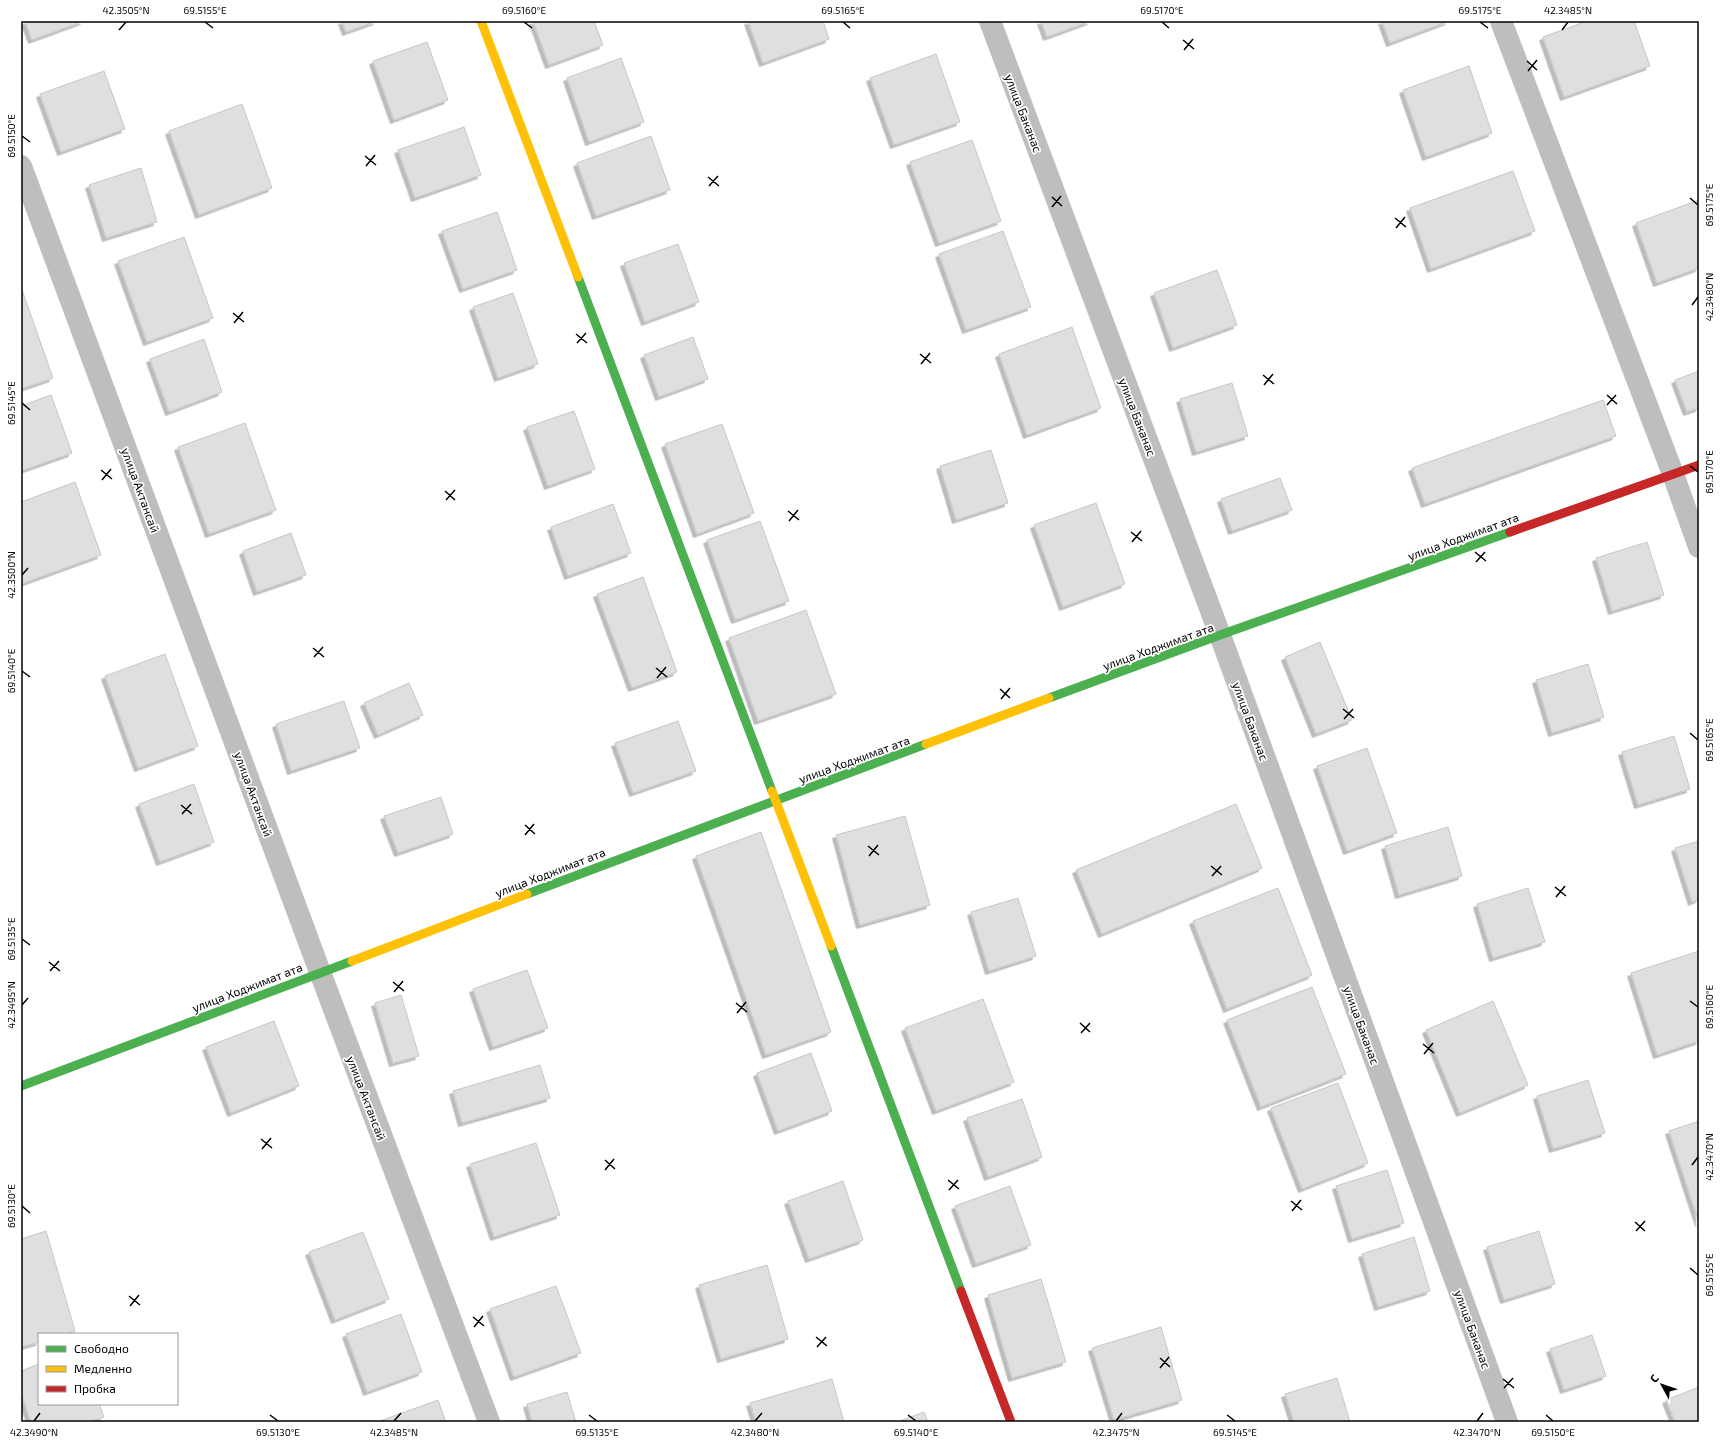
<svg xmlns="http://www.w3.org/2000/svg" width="1720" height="1443" viewBox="0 0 1720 1443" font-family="'Exo 2',sans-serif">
	<defs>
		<filter id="shadow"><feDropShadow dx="-3.5" dy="3.5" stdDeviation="0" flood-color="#0004"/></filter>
	</defs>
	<rect width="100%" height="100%" fill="#fff"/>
	<!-- building -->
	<g fill="#dfdfdf" stroke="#c7c7c7" filter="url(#shadow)">
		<polygon points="25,21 84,21 32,40"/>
		<polygon points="342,21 377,21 346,32"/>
		<polygon points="533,21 594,21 603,45 549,65"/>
		<polygon points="748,21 823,21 829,39 763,63"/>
		<polygon points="1041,21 1091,21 1047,37"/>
		<polygon points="1382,21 1449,21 1390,43"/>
		<polygon points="1587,21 1634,21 1650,66 1564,97 1543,37"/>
		<polygon points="427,42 448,100 394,120 373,61"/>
		<polygon points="936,54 960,122 894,145 870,78"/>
		<polygon points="621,58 644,122 589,142 567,78"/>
		<polygon points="1469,66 1492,133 1426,157 1403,90"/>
		<polygon points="104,71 125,129 61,152 40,94"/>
		<polygon points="242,104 272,188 199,215 169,131"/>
		<polygon points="464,127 481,175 415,198 398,150"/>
		<polygon points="651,136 670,190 596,216 577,163"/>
		<polygon points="972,140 1001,221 939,243 910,162"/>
		<polygon points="141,168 157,222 106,238 89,185"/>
		<polygon points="1513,171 1535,231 1431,269 1410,208"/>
		<polygon points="1699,200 1699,268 1657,283 1636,223"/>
		<polygon points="497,212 517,270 463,289 442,231"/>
		<polygon points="1003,231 1031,307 966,330 939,254"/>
		<polygon points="184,237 213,318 147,342 118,261"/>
		<polygon points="678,244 699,302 645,322 624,263"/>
		<polygon points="1217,270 1237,325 1173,348 1154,293"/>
		<polygon points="21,287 53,378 21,389"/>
		<polygon points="513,293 538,364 498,378 473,307"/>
		<polygon points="1072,327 1101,408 1027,435 999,354"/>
		<polygon points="693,337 708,379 659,397 644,355"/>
		<polygon points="204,339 222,392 169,412 150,359"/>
		<polygon points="1699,371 1699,408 1687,412 1675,380"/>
		<polygon points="1232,383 1248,436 1196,452 1180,399"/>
		<polygon points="51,395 72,453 21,471 21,406"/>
		<polygon points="1603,400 1616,436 1425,504 1412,468"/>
		<polygon points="574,411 595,469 548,486 527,427"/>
		<polygon points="245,423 276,510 209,534 178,447"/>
		<polygon points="722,424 754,513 697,534 665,444"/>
		<polygon points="991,450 1008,503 956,520 940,466"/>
		<polygon points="1280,478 1292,510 1232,531 1221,499"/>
		<polygon points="75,482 101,555 21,584 21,502"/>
		<polygon points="1096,503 1125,584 1063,607 1034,525"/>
		<polygon points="613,504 631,553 568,576 551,527"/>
		<polygon points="760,521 789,601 735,620 707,540"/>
		<polygon points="291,533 306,575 257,592 243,551"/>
		<polygon points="1647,542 1664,595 1612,611 1596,558"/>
		<polygon points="643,577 677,672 632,688 597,594"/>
		<polygon points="806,610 836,694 758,721 729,638"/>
		<polygon points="1320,642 1352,720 1316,734 1285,657"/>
		<polygon points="165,654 198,746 138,768 105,676"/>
		<polygon points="1588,664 1604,717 1552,733 1536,680"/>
		<polygon points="409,683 423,715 378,735 364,703"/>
		<polygon points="344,701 360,748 291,771 276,724"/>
		<polygon points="678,721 696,771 633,793 615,743"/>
		<polygon points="1674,736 1690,789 1638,805 1622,752"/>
		<polygon points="1367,748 1397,833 1347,851 1317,766"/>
		<polygon points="194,784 214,842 160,862 139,804"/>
		<polygon points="441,797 453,834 398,853 384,816"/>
		<polygon points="1236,804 1262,868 1102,934 1076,870"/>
		<polygon points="905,816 930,905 860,925 836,835"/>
		<polygon points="1448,827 1462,876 1399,895 1385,846"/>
		<polygon points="761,832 831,1032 766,1055 696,856"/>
		<polygon points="1699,841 1699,899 1692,902 1675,848"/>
		<polygon points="1278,888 1312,975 1227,1009 1193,921"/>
		<polygon points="1528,888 1545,942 1493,958 1477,904"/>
		<polygon points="1018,898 1036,956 989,971 971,912"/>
		<polygon points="1699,951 1699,1041 1657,1055 1631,973"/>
		<polygon points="527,970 548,1028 493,1047 473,989"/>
		<polygon points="1312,987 1346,1074 1261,1107 1227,1020"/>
		<polygon points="401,995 419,1056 393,1063 375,1003"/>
		<polygon points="983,999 1014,1082 936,1111 905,1028"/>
		<polygon points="1493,1001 1528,1085 1460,1113 1426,1030"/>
		<polygon points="274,1021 299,1086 231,1113 206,1047"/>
		<polygon points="811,1053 832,1111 778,1131 757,1073"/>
		<polygon points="540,1065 550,1098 462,1123 453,1091"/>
		<polygon points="1588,1080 1605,1133 1553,1149 1537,1096"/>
		<polygon points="1338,1083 1368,1163 1302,1189 1271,1108"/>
		<polygon points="1022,1099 1042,1157 988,1177 967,1118"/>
		<polygon points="1699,1121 1699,1223 1669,1131"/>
		<polygon points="536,1143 560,1215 494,1237 470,1164"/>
		<polygon points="1387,1170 1404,1223 1352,1239 1336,1186"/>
		<polygon points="843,1181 863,1240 809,1259 788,1201"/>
		<polygon points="1010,1186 1031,1245 976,1264 955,1206"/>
		<polygon points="46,1231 75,1331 64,1334 39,1334 39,1342 21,1347 21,1239"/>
		<polygon points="1539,1231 1555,1284 1504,1300 1487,1247"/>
		<polygon points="363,1232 389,1299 335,1320 309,1252"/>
		<polygon points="1414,1237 1430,1291 1378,1307 1362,1254"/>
		<polygon points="767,1265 788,1339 721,1359 699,1285"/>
		<polygon points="1041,1279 1066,1362 1012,1378 988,1295"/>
		<polygon points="556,1286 581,1353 514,1377 490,1309"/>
		<polygon points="401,1314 422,1372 367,1392 346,1334"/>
		<polygon points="1161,1327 1182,1400 1114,1420 1092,1348"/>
		<polygon points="1592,1335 1606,1376 1564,1390 1550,1349"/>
		<polygon points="39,1364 39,1404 99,1404 104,1417 89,1422 31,1422 21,1393 21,1371"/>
		<polygon points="1337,1378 1350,1422 1294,1422 1285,1394"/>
		<polygon points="832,1379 844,1422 756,1422 750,1403"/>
		<polygon points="1699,1387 1699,1422 1675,1422 1666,1400"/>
		<polygon points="567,1392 576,1422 532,1422 527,1404"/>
		<polygon points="438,1400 446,1422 377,1422"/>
		<polygon points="924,1412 928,1422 897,1422"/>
	</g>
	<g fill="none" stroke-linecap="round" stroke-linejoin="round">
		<!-- street -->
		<g stroke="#bebebe" stroke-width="22">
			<polyline points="990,21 1220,635 1507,1422"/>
			<polyline points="1501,21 1673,474 1699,547"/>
			<polyline points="21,166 320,972 489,1422"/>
		</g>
		<!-- fast -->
		<g stroke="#4caf50" stroke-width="9">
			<polyline points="578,277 772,791"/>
			<polyline points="1049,698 1220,635 1510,532"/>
			<polyline points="527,894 926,744"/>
			<polyline points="831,946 961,1291"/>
			<polyline points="21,1086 352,961"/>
		</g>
		<!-- slow -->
		<g stroke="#ffc107" stroke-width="9">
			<polyline points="481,21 578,277"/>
			<polyline points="926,744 1049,698"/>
			<polyline points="772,791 831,946"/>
			<polyline points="352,961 527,894"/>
		</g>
		<!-- jam -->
		<g stroke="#c62828" stroke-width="9">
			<polyline points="1510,532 1699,465"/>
			<polyline points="961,1291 1011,1422"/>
		</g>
	</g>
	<!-- ticks -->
	<path fill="none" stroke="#000" stroke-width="1.5" d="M205,22L213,28M524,22L532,28M843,22L850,28M1162,22L1169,28M1480,22L1488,28M119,30L126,22M1562,30L1568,22M1183,40L1194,49M1184,50L1193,39M1527,61L1537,70M1528,71L1537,60M22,136L30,142M365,156L376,165M366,166L375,155M708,177L719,186M709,186L718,176M1052,197L1062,206M1690,198L1698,205M1052,207L1061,196M1395,218L1406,227M1396,228L1405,217M1692,305L1698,297M233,313L244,322M234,323L243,312M576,334L587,343M577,343L586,333M920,354L931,363M921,364L930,353M1263,375L1274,384M1264,385L1273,374M1607,395L1617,404M22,403L30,410M1607,405L1616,395M1690,466L1698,472M101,470L112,479M102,480L111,469M445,491L455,500M446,500L455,490M788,511L799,520M789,521L798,510M1131,532L1142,541M1132,542L1141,531M1475,552L1486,561M1476,562L1485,552M22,575L28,568M313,648L324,657M314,657L323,647M656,668L667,677M22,671L30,677M657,678L666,667M1000,689L1010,698M1001,699L1010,688M1343,709L1354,718M1344,719L1353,709M1690,733L1698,740M181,805L192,814M182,814L191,804M525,825L535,834M525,835L534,824M868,846L879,855M869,856L878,845M1211,866L1222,875M1212,876L1221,866M1555,887L1566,896M1556,897L1565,886M22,939L30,945M49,962L60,971M50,971L59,961M393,982L404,991M394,992L403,981M1690,1001L1698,1007M736,1003L747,1012M22,1005L28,998M737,1013L746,1002M1080,1023L1090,1032M1081,1033L1090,1023M1423,1044L1434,1053M1424,1054L1433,1043M261,1139L272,1148M262,1149L271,1138M605,1160L615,1169M1692,1165L1698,1157M605,1170L614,1159M948,1180L959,1189M949,1190L958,1180M1291,1201L1302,1210M22,1206L30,1213M1292,1211L1301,1200M1635,1222L1645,1231M1636,1231L1645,1221M1690,1268L1698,1275M129,1296L140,1305M130,1306L139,1295M473,1317L484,1326M474,1327L483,1316M816,1337L827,1346M817,1347L826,1337M1160,1358L1170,1367M1160,1368L1169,1357M1503,1379L1514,1388M1504,1388L1513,1378M270,1415L278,1421M589,1415L597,1421M908,1415L916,1421M1227,1415L1235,1421M1546,1415L1553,1421M34,1421L40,1413M394,1421L401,1413M755,1421L762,1413M1116,1421L1122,1413M1477,1421L1483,1413"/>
	<g text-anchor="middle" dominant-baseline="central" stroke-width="3.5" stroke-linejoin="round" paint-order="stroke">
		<!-- street labels -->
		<g font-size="12" fill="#000" stroke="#fff">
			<text transform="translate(1024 113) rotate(69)">улица Баканас</text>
			<text transform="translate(1138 417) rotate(69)">улица Баканас</text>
			<text transform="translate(141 490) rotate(70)">улица Актансай</text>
			<text transform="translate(1463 536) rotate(-20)">улица Ходжимат ата</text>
			<text transform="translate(1158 646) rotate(-20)">улица Ходжимат ата</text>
			<text transform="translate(1251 721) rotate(70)">улица Баканас</text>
			<text transform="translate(854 759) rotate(-20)">улица Ходжимат ата</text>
			<text transform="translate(254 794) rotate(70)">улица Актансай</text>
			<text transform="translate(550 872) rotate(-21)">улица Ходжимат ата</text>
			<text transform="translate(247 987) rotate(-21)">улица Ходжимат ата</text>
			<text transform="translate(1362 1025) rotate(70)">улица Баканас</text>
			<text transform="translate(367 1098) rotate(69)">улица Актансай</text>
			<text transform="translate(1473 1329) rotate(70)">улица Баканас</text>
		</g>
	</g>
	<!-- border -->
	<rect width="1720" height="1443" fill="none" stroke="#ffffff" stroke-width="44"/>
	<!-- legend -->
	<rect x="38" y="1333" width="140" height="72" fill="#ffffff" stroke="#999999"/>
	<rect x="46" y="1346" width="20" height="6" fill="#4caf50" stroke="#999999"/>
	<text x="74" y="1353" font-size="12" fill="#000000">Свободно</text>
	<rect x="46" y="1366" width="20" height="6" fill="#ffc107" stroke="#999999"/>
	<text x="74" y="1373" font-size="12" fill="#000000">Медленно</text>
	<rect x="46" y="1386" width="20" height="6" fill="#c62828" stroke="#999999"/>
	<text x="74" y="1393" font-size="12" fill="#000000">Пробка</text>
	<!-- north arrow -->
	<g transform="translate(1662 1385) rotate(310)" stroke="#ffffff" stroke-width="3" paint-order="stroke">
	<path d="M0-3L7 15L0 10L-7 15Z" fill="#000000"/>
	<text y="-6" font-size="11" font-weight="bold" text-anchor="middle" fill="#000000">С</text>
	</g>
	<rect x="22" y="22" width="1676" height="1399" fill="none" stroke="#000" stroke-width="1.5"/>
	<g font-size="10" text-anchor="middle" fill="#000">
		<text x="126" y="14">42.3505°N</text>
		<text x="205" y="14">69.5155°E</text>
		<text x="524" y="14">69.5160°E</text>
		<text x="843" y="14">69.5165°E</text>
		<text x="1162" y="14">69.5170°E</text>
		<text x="1480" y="14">69.5175°E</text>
		<text x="1568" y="14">42.3485°N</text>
		<text transform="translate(11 136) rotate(-90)" y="4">69.5150°E</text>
		<text transform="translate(1709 205) rotate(-90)" y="4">69.5175°E</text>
		<text transform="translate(1709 297) rotate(-90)" y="4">42.3480°N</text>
		<text transform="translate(11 403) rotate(-90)" y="4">69.5145°E</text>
		<text transform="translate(1709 472) rotate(-90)" y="4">69.5170°E</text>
		<text transform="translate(11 575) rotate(-90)" y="4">42.3500°N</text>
		<text transform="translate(11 671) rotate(-90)" y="4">69.5140°E</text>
		<text transform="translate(1709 740) rotate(-90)" y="4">69.5165°E</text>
		<text transform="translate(11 939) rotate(-90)" y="4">69.5135°E</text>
		<text transform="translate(11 1005) rotate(-90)" y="4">42.3495°N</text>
		<text transform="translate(1709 1007) rotate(-90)" y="4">69.5160°E</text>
		<text transform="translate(1709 1157) rotate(-90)" y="4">42.3470°N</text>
		<text transform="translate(11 1206) rotate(-90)" y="4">69.5130°E</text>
		<text transform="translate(1709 1275) rotate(-90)" y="4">69.5155°E</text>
		<text x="34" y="1436">42.3490°N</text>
		<text x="278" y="1436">69.5130°E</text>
		<text x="394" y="1436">42.3485°N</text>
		<text x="597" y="1436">69.5135°E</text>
		<text x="755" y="1436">42.3480°N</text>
		<text x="916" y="1436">69.5140°E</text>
		<text x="1116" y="1436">42.3475°N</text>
		<text x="1235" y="1436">69.5145°E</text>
		<text x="1477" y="1436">42.3470°N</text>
		<text x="1553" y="1436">69.5150°E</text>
	</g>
</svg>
